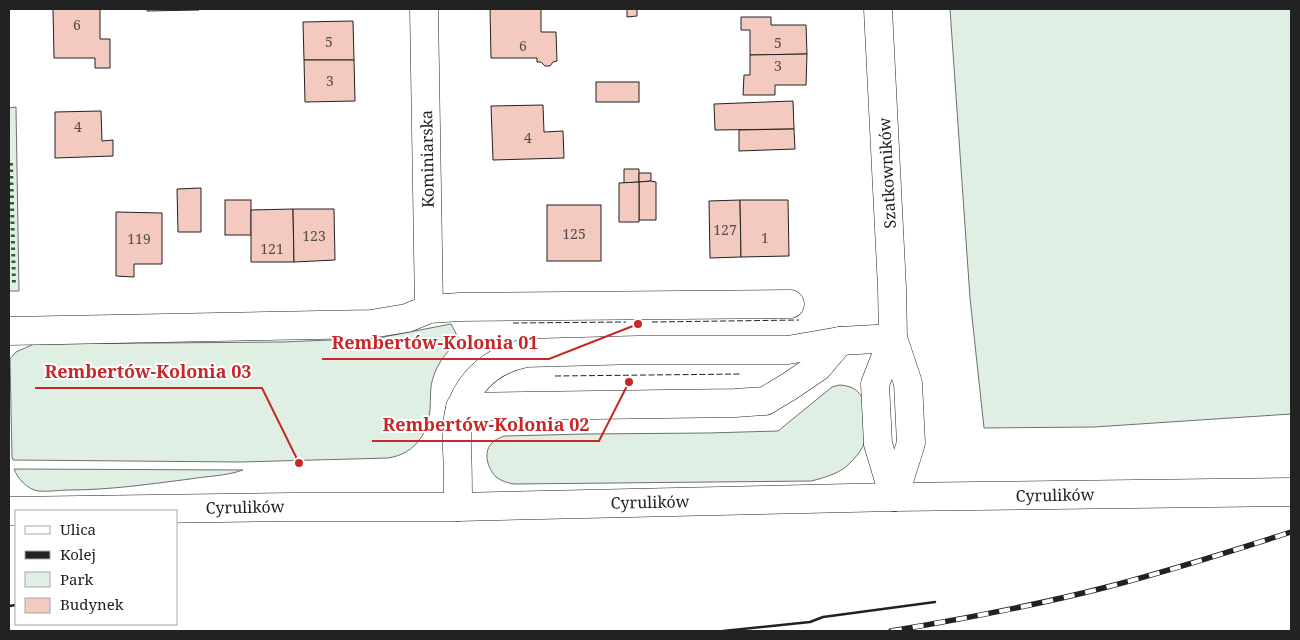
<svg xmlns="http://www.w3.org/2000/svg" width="1300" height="640" viewBox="0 0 1300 640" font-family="'Noto Serif',serif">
	<rect width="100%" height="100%" fill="#fff"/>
	<!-- green -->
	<g fill="#e0efe3" stroke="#6f6f6f">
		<polygon points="950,9 1291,9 1291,414 1094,427 984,428 970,298"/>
		<polygon points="16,107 19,291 9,291 9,108"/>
		<path d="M451,324L460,341C446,350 434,368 431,386C430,396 431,407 429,417C428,430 418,445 406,452C401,455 394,457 388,458L241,462L13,460L12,457L10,359L16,352L34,344L282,342L378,338Z"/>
		<path d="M839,385C862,386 865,400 865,420C865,427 866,434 865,440C863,449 856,457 850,463C841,473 824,478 811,481L514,484C508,483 501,481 496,477C488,469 483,453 491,444C494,440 499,438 504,436L585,434L708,433L778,431L832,387Z"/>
		<path d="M14,469L243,470C226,476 208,476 190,479C150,484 110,490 69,490C59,490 48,492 38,491C27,489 18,479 14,469Z"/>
	</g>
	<!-- building -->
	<g fill="#f3c9c0" stroke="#222">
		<polygon points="53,9 100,9 100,39 110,39 110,68 95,68 95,58 54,58"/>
		<polygon points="147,9 199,9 199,10 147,11"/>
		<polygon points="490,9 541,9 541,32 556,32 557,61 553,62 550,66 545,66 541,62 537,62 537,58 491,58"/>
		<polygon points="627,9 637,9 637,16 627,17"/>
		<polygon points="741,17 771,17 771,25 806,25 807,54 750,55 750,30 741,30"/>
		<polygon points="353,21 354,60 304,60 303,22"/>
		<polygon points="807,54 806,85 775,85 775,95 743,95 744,75 750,75 750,55"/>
		<polygon points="304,60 354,60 355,101 305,102"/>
		<rect x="596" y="82" width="43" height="20"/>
		<polygon points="793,101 794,129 715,130 714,104"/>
		<polygon points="543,105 544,132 563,131 564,158 493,160 491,106"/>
		<polygon points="101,111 102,141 113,140 113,156 55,158 55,112"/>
		<polygon points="794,129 795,149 739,151 739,130"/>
		<polygon points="624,169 639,169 639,182 624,183"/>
		<polygon points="639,173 651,173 651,181 639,182"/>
		<polygon points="651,181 656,182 656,220 639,220 639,182"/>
		<polygon points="639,182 639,222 619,222 619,183"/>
		<polygon points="201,188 201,232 178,232 177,189"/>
		<rect x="225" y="200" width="26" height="35"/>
		<polygon points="740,200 741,257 710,258 709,201"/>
		<polygon points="740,200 788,200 789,256 741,257"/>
		<rect x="547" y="205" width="54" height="56"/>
		<polygon points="293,209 294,262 251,262 251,210"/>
		<polygon points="293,209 334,209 335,260 294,262"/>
		<polygon points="116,212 162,213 162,264 134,264 134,277 116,276"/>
	</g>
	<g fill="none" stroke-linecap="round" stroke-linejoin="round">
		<defs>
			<g id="minor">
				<polyline points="424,9 429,309"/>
				<polyline points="878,9 892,288 893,338 908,383 911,443 894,497"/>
				<polyline points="9,331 371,324 407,318 429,309 460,307 790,304"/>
				<polyline points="893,338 875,384 878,444 894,497"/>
				<polyline points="460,407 735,403 765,401 790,386 818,367 840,341"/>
				<path d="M458,507C458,487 458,468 457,449C457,436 456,418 461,407C472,377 496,359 526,353L637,350H788L840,341L893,338"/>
			</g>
			<polyline id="major" points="9,511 291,507 458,507 894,497 1291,492"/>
		</defs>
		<!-- minor casing -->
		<use href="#minor" stroke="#222" stroke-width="29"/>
		<!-- major casing -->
		<use href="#major" stroke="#222" stroke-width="29"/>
		<!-- minor -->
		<use href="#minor" stroke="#fff" stroke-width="28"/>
		<!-- major -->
		<use href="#major" stroke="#fff" stroke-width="28"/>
		<defs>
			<path id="rail" d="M891,631C962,619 1033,606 1103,588C1166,572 1229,552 1291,532"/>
		</defs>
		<!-- rail casing -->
		<use href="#rail" stroke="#222" stroke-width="5.5"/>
		<!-- rail -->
		<use href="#rail" stroke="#fff" stroke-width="4" stroke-dasharray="11" stroke-linecap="butt"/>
		<!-- hedge -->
		<polyline stroke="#2f5e38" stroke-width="4" stroke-dasharray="2.5 4" stroke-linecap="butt" points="11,163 14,285"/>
		<!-- fence -->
		<g stroke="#222" stroke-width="1" stroke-dasharray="6 2.5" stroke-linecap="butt">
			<polyline points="652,322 799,320"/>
			<polyline points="513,323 626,322"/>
			<polyline points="555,376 742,374"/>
		</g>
		<!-- wall -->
		<g stroke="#222" stroke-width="2.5">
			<polyline points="9,606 16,605"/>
			<polyline points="723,631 810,622 823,617 935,602"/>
		</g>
	</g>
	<g text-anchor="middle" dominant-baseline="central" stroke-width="4" stroke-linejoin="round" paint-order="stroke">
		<!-- number labels -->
		<g font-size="14" fill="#564c4a">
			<text x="77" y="24">6</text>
			<text x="329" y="41">5</text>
			<text x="778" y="42">5</text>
			<text x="523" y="45">6</text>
			<text x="778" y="65">3</text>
			<text x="330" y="80">3</text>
			<text x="78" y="126">4</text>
			<text x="528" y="137">4</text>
			<text x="725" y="229">127</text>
			<text x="574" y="233">125</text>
			<text x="314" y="235">123</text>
			<text x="765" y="237">1</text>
			<text x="139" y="238">119</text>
			<text x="272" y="248">121</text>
		</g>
		<!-- street labels -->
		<g font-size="16" fill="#222" stroke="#fff">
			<text transform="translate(427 159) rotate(-91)">Kominiarska</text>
			<text transform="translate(887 173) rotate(-93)">Szatkowników</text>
			<text transform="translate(1055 495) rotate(-1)">Cyrulików</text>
			<text transform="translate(650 502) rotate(-1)">Cyrulików</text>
			<text transform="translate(245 507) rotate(-1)">Cyrulików</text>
		</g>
	</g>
	<!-- callouts -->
	<path fill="none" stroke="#c62828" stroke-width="2" d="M638 324L549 359H322M299 463L262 388H35M629 382L599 441H372"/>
	<g fill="#c62828" stroke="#fff" stroke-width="2">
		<circle cx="638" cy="324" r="5"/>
		<circle cx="299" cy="463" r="5"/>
		<circle cx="629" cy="382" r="5"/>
	</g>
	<g font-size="18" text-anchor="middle" font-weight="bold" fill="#c62828" stroke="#fff" stroke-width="4" stroke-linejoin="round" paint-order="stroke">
		<text x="435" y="349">Rembertów-Kolonia 01</text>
		<text x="148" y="378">Rembertów-Kolonia 03</text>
		<text x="486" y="431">Rembertów-Kolonia 02</text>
	</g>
	<!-- border -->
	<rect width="1300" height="640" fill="none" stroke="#222222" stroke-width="20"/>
	<!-- legend -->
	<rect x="15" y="510" width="162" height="115" fill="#ffffff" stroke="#a7a7a7"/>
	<rect x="25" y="526" width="25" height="8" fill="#ffffff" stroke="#a7a7a7"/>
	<text x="60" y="535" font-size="15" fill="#222222">Ulica</text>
	<rect x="25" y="551" width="25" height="8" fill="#222222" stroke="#a7a7a7"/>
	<text x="60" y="560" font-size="15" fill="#222222">Kolej</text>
	<rect x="25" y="572" width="25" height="15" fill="#e0efe3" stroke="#a7a7a7"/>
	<text x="60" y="585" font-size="15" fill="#222222">Park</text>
	<rect x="25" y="598" width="25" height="15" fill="#f3c9c0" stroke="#a7a7a7"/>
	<text x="60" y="610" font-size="15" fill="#222222">Budynek</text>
</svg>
